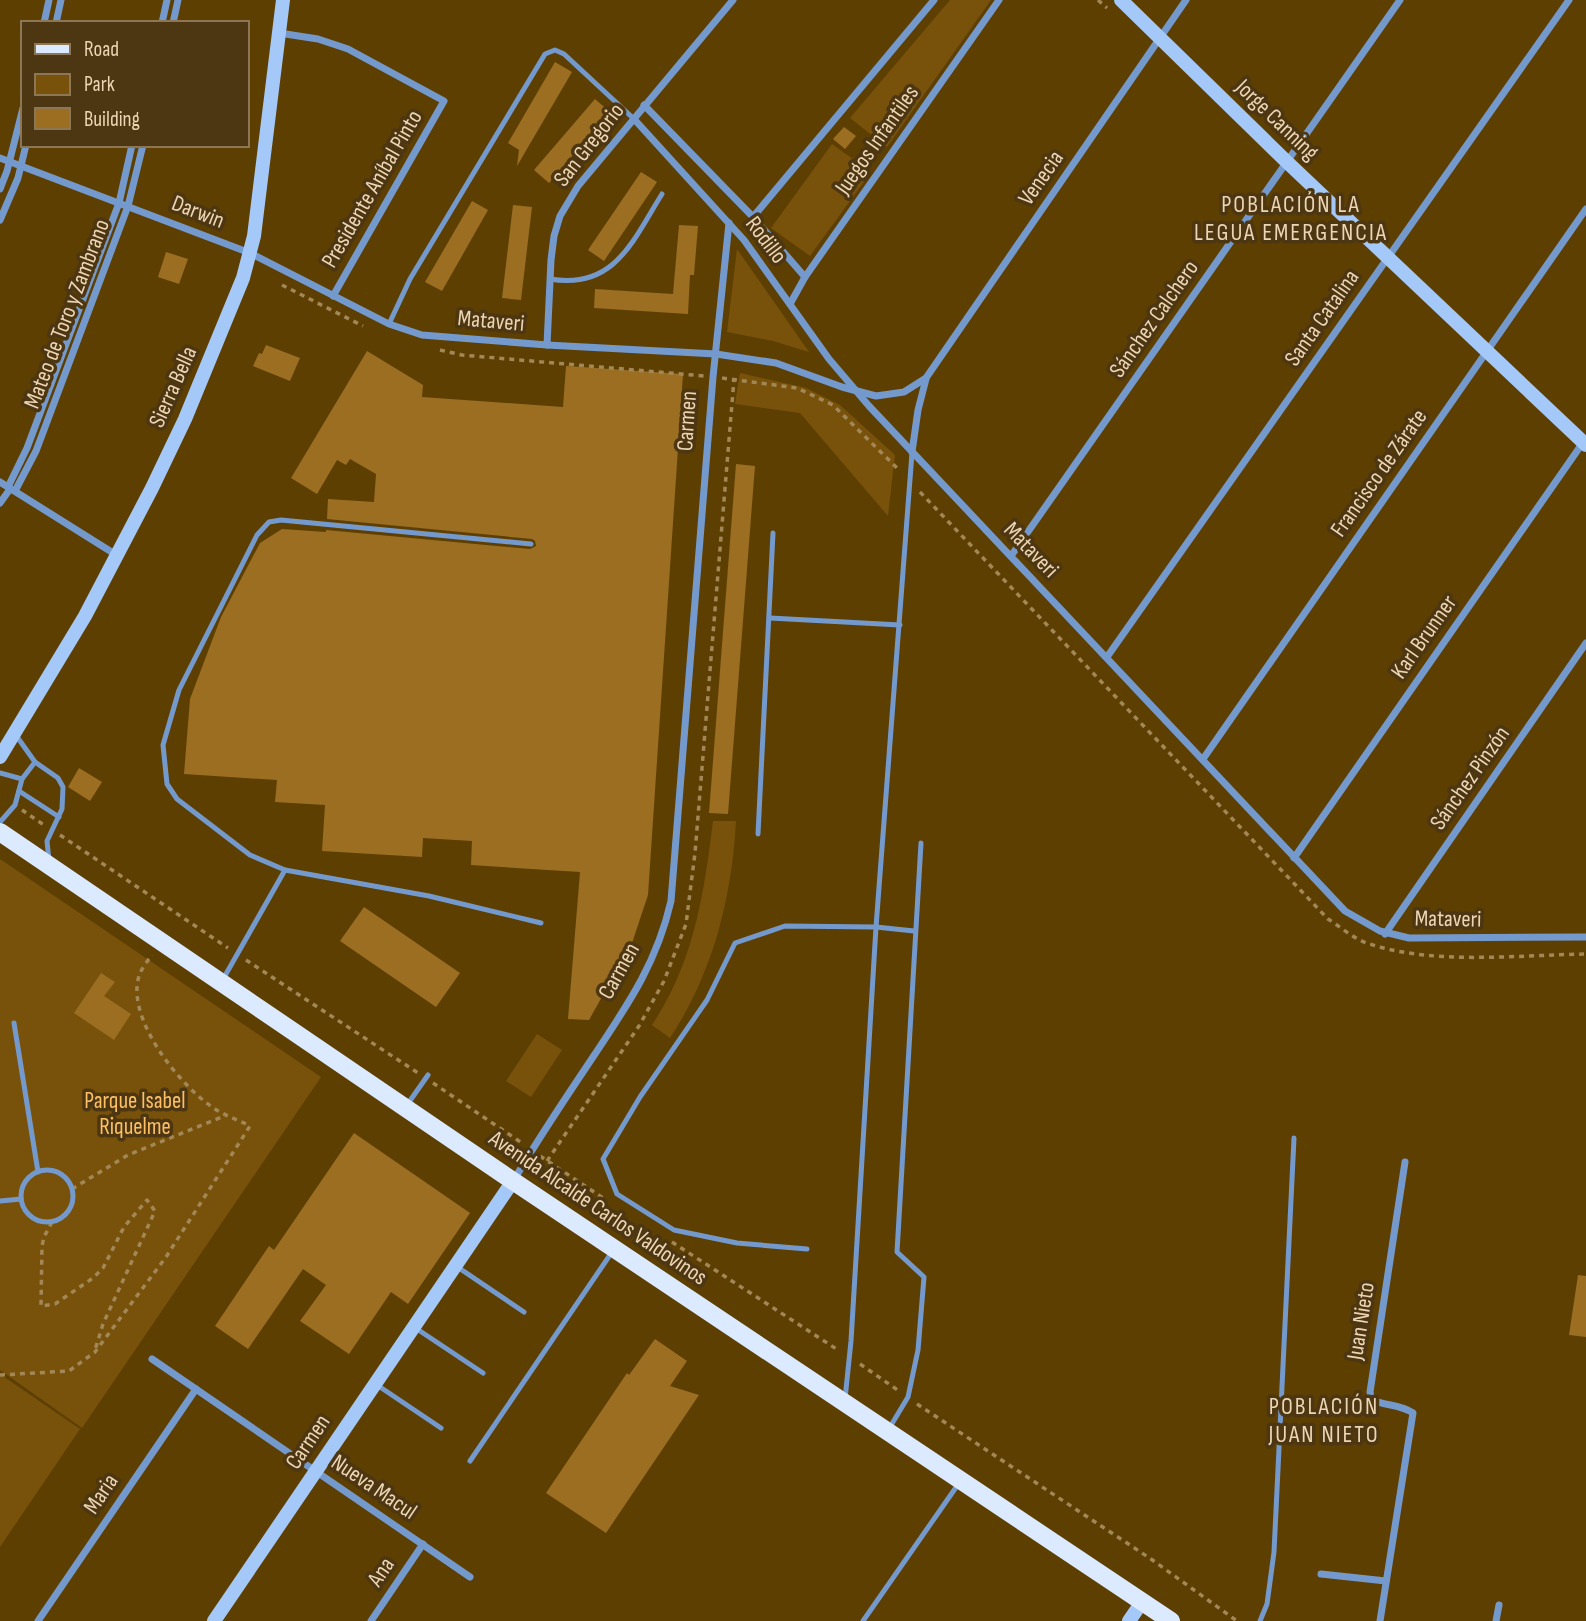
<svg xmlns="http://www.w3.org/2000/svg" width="1586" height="1621" viewBox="0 0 1586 1621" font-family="'Sofia Sans Condensed',sans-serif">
	<rect width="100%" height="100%" fill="#5e3f02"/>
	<!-- green -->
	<g fill="#78520b">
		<polygon points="950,0 991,0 887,147 850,118"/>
		<polygon points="832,144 871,172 810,256 771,228"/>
		<polygon points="737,249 809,352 773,341 727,332"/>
		<polygon points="740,373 806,388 840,405 895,455 888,516 800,413 735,404"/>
		<path d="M713,821H736C732,897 713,973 670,1038L652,1025C694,962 704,894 713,821Z"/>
		<polygon points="0,859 321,1077 82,1428 0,1370"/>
		<polygon points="537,1034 562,1050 531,1097 506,1081"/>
		<polygon points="0,1374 80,1429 0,1547"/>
	</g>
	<!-- building -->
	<g fill="#9b6e22">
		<polygon points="555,62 572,72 517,166 519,150 508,143"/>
		<polygon points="595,99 610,112 549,183 534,170"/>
		<polygon points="844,127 856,136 845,149 833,139"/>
		<polygon points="641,172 657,182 604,261 588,250"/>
		<polygon points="472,201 488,210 442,291 425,282"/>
		<polygon points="513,205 532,207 521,300 502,298"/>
		<polygon points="679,225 698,226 694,275 690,275 688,314 594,308 595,289 673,294"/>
		<polygon points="166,252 188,259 179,284 158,277"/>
		<polygon points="266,345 300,358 290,381 253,366 259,353 262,354"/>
		<polygon points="367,351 423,385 422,397 563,407 566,366 683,374 648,895 632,943 589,1020 568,1019 580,872 471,865 472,841 423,838 422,857 322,851 325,805 275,802 277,780 184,774 190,699 221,617 260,543 282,529 326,532 326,530 530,549 536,546 535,541 532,539 327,519 328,499 374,502 376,474 350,459 346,465 337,460 317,494 291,478"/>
		<polygon points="736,464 755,466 728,814 709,813"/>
		<polygon points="79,768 102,782 90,801 68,787"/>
		<polygon points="364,907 460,973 436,1007 340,941"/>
		<polygon points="101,973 115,982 104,996 131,1014 114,1040 74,1013"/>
		<polygon points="354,1133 470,1213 408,1304 391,1292 349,1354 300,1321 326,1285 303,1269 248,1349 215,1326 269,1246 274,1250"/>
		<polygon points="1578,1275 1586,1276 1586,1337 1569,1335"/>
		<polygon points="655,1339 687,1361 670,1386 699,1395 606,1533 546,1493 627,1373 629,1375"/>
	</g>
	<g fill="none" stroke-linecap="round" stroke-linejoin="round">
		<!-- path -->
		<g stroke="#a28757" stroke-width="3.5" stroke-dasharray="5 5" stroke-linecap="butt">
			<polyline points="1098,0 1107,8"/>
			<polyline points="282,285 363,326"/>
			<polyline points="440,350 462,355 704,376"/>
			<polyline points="722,378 797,388 833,405 900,471"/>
			<path d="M920,492L1328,919C1339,926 1352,937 1364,942C1430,966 1517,955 1586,954"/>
			<polyline points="22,810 44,825"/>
			<polyline points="60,835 228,948"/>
			<polyline points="246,960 418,1073"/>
			<polyline points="433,1083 522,1143"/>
			<polyline points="540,1156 606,1200"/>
			<polyline points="547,1161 639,1026 664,981 686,924 695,853 734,379"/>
			<polyline points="72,1189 128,1155 227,1115"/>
			<polyline points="52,1222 44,1237 42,1246 41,1306 55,1304 93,1278 103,1268 124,1227 147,1200 155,1211 103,1324 95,1350"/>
			<polyline points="672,1242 838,1350"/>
			<polyline points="860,1364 899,1391"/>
			<path d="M0,1375L69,1371L95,1352L166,1257L250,1126C238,1120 226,1116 215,1109C181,1087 123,1017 140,973C143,967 148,960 152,955"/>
			<polyline points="917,1404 1151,1559 1237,1621"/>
		</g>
		<!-- lane -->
		<g stroke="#749acd" stroke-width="5">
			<path d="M550,279C615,290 633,240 662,194"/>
			<polyline points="389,324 410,279 545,54 555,50 564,54 634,119"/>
			<polyline points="770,618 900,625"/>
			<polyline points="15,734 35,762 58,778 63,787 62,809 47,841 49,861"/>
			<polyline points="0,773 22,779"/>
			<polyline points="19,791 59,817"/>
			<polyline points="0,822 15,805 22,779 35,762"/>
			<polyline points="758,834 773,533"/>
			<polyline points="285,870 429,896 541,923"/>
			<polyline points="222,981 285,870 250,855 177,799 167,784 163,745 179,690 257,535 269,522 281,520 531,544"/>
			<polyline points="14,1023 38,1172"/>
			<polyline points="407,1105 428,1075"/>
			<circle cx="47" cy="1196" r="26"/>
			<polyline points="0,1201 21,1199"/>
			<polyline points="807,1249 737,1243 674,1230 617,1194 603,1159 640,1097 707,1000 735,943 785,926 876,927 914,931"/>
			<polyline points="456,1266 524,1312"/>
			<polyline points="414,1327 483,1373"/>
			<polyline points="377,1385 441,1428"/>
			<polyline points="845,1399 851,1341 876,927 912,453"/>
			<polyline points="890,1427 908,1397 918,1350 924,1277 897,1252 921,843"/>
			<polyline points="470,1461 612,1252"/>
			<polyline points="863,1621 959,1483"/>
			<polyline points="1260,1621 1267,1604 1274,1552 1294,1138"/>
		</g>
		<!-- street -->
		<g stroke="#749acd" stroke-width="7">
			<polyline points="44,23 49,0"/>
			<polyline points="56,23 61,0"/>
			<polyline points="162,23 167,0"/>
			<polyline points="173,23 178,0"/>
			<polyline points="279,33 318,39 348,49 444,101 333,296"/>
			<polyline points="644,105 753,217 805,277"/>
			<polyline points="634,119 744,240 829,359 869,406 1345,911 1380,931 1409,938 1586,937"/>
			<polyline points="0,158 250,253 389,324 422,335 547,345 716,354 776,363 842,387 876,396 904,392 926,378 1186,0"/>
			<polyline points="0,189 7,171 23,108"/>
			<polyline points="753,217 934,0"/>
			<polyline points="0,220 18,178 26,145"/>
			<polyline points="790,304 805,277 999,0"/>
			<polyline points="547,345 551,260 554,236 560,216 578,186 733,0"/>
			<polyline points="912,452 918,410 926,379"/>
			<polyline points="0,482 118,556"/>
			<polyline points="8,487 27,448 119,203 132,145"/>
			<polyline points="15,491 36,451 128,206 143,145"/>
			<polyline points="0,503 10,489"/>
			<polyline points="1011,556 1400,0"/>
			<polyline points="1107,657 1569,0"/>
			<polyline points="1203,759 1586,209"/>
			<polyline points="1294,858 1584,441"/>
			<polyline points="1385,934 1586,643"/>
			<path d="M514,1180C539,1137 567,1096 595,1054C629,1003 657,962 671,901L713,377L729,223"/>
			<polyline points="152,1359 470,1577"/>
			<polyline points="1321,1574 1386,1581"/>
			<polyline points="38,1621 196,1389"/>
			<polyline points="371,1621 423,1544"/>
			<path d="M1380,1621L1413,1413C1400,1404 1385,1406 1372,1400L1370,1392L1405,1162"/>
			<polyline points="1496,1621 1499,1605"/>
		</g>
		<!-- secondary -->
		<g stroke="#a4c8f8" stroke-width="14">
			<polyline points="1121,0 1287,162 1586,445"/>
			<polyline points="0,757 85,616 152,488 185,419 243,278 254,236 283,0"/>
			<polyline points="214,1621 513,1181"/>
			<polyline points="1129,1621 1142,1602"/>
		</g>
		<!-- primary -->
		<polyline stroke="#dbeaff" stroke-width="18" points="0,832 513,1181 1171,1621"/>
	</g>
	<g text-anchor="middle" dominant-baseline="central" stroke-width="7" stroke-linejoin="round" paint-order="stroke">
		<!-- street labels -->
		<g font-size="23" fill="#ecd5b4" stroke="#4d3612">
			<text transform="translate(1277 120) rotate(44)">Jorge Canning</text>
			<text transform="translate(877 140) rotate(-55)">Juegos Infantiles</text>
			<text transform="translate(589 145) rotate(-52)">San Gregorio</text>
			<text transform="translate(1041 178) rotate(-55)">Venecia</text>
			<text transform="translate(372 189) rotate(-60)">Presidente Aníbal Pinto</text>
			<text transform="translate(198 212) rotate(21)">Darwin</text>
			<text transform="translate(766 240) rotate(53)">Rodillo</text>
			<text transform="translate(67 314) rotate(-69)">Mateo de Toro y Zambrano</text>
			<text transform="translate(1322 318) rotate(-55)">Santa Catalina</text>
			<text transform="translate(1154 319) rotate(-55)">Sánchez Calchero</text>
			<text transform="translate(491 321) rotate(5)">Mataveri</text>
			<text transform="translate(173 387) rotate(-66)">Sierra Bella</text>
			<text transform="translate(687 421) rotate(-86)">Carmen</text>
			<text transform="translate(1379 473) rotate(-55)">Francisco de Zárate</text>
			<text transform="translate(1031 550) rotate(46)">Mataveri</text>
			<text transform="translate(1424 637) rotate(-55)">Karl Brunner</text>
			<text transform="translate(1470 778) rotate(-55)">Sánchez Pinzón</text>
			<text transform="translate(1448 919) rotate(1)">Mataveri</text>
			<text transform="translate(619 971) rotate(-61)">Carmen</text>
			<text transform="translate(598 1208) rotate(34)">Avenida Alcalde Carlos Valdovinos</text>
			<text transform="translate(1361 1321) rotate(-81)">Juan Nieto</text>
			<text transform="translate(308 1442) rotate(-56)">Carmen</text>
			<text transform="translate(374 1487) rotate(34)">Nueva Macul</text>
			<text transform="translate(101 1494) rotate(-56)">Maria</text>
			<text transform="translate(381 1572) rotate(-56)">Ana</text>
		</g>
		<!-- park labels -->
		<g font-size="23" fill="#fdc064" stroke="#4d3612">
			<text x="135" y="1101">Parque Isabel<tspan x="135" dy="26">Riquelme</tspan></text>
		</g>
		<!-- neighbourhood labels -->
		<g font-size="24" letter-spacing="2" fill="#ecd5b4" stroke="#4d3612">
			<text x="1291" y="204">POBLACIÓN LA<tspan x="1291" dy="28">LEGUA EMERGENCIA</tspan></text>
			<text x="1324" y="1406">POBLACIÓN<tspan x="1324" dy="28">JUAN NIETO</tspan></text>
		</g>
	</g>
	<!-- legend -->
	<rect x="21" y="21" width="228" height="126" fill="#4d3612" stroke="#8d7653" stroke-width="2"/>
	<rect x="35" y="44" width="35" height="10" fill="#dbeaff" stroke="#8d7653" stroke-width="2"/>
	<text x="84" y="56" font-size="21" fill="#ecd5b4">Road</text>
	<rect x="35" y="74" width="35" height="21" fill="#78520b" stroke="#8d7653" stroke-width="2"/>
	<text x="84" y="91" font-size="21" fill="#ecd5b4">Park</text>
	<rect x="35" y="108" width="35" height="21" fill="#9b6e22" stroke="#8d7653" stroke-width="2"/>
	<text x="84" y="126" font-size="21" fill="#ecd5b4">Building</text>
</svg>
